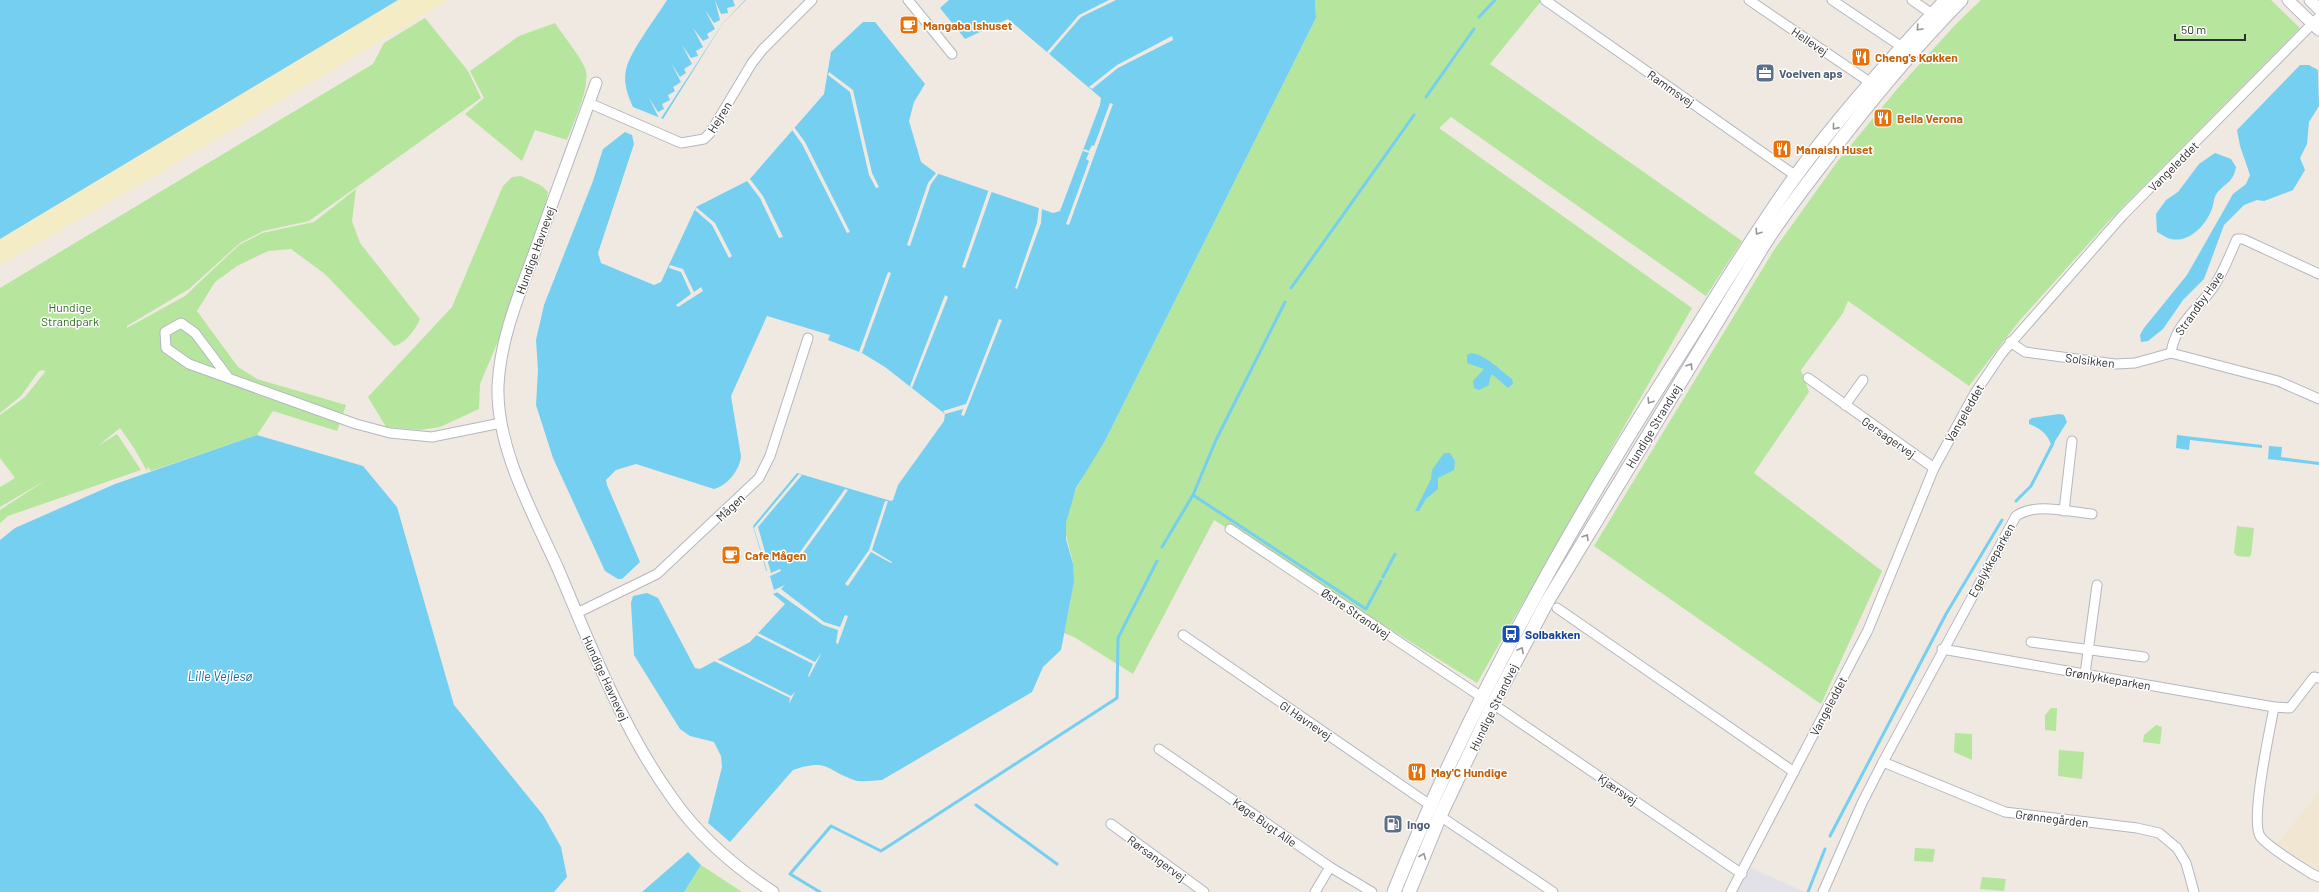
<svg xmlns="http://www.w3.org/2000/svg" width="2319" height="892" viewBox="0 0 2319 892" font-family="Barlow,sans-serif">
	<rect width="100%" height="100%" fill="#efe9e1"/>
	<!-- industrial -->
	<polygon fill="#e3e1e8" points="1751,868 1805,892 1737,892"/>
	<!-- education -->
	<polygon fill="#f0e6d1" points="2319,792 2319,870 2277,844"/>
	<!-- green -->
	<g fill="#b6e59e">
		<path d="M1315,0H1542L1490,64L1742,241L1706,296L1451,117L1439,128L1692,308L1477,683L1214,520L1133,674L1074,637L1064,633C1068,611 1075,589 1073,566C1072,551 1064,539 1066,524C1069,493 1089,466 1105,441L1316,18Z"/>
		<polygon points="1981,0 2271,0 2300,28 2108,222 2020,320 1969,386 1848,301 1843,313 1801,370 1809,392 1754,473 1882,571 1821,704 1594,546 1774,250 1837,162 1898,88 1956,24"/>
		<path d="M425,18L468,71L481,98L309,221L263,231L240,243L189,289L127,326V328L185,296L239,245L262,233L314,222L356,189L352,221L360,243L420,319C415,330 406,343 394,346L325,274L291,249L268,251L237,266L215,282L197,311L238,367L257,379L346,405L337,431L273,411L257,435L151,471L148,467L147,471L134,448L120,428L98,446L117,434L141,470L8,516L0,523V510L46,480L0,507V487L15,478L0,458V415L25,397L45,372L44,370L39,371L21,396L0,413V288L373,64L384,43Z"/>
		<path d="M555,23C565,38 578,53 585,68C592,85 573,123 567,140L535,130L522,161L465,114L484,98L470,71L519,36Z"/>
		<polygon points="521,176 542,186 548,192 546,203 499,339 480,384 479,409 440,427 420,430 386,427 368,397 452,307 503,186 512,177"/>
		<polygon points="2237,526 2254,528 2251,555 2249,557 2237,556 2234,553"/>
		<polygon points="2051,708 2057,708 2056,731 2045,730 2045,715"/>
		<polygon points="2156,725 2162,727 2160,744 2143,742 2144,735"/>
		<polygon points="1955,733 1972,734 1972,760 1954,752"/>
		<polygon points="2059,750 2084,752 2082,779 2058,776"/>
		<polygon points="1915,848 1935,849 1933,862 1914,861"/>
		<polygon points="701,865 742,892 684,892"/>
		<polygon points="1982,877 2006,879 2004,891 1980,889"/>
	</g>
	<!-- sand -->
	<polygon fill="#f3ecc5" points="398,0 449,0 163,171 0,265 0,239"/>
	<!-- water -->
	<g fill="#75cff0">
		<polygon points="0,0 398,0 0,239"/>
		<path d="M667,0H746L723,23L663,119L633,107C628,96 623,83 626,70C630,51 656,18 667,0Z"/>
		<path d="M949,0H1315L1316,18L1105,441L1076,488L1066,523V539L1073,564L1074,582L1061,650L1043,667L1032,692L882,780C874,780 862,783 854,780C826,770 828,758 793,770L730,842L708,823L722,767L721,756L714,742L690,736L680,729L634,655L631,603L633,596L647,593L658,598L695,668L700,669L750,642L785,604L773,594L778,592L774,590L770,576L768,577L753,526L797,473L891,501L893,500L898,485L944,421L945,414L885,367L862,353L828,340L830,335L767,316L731,396L741,456C740,470 727,486 714,489L636,464L616,470L606,480L607,485L640,562L622,579H618L605,571L553,458L536,405L538,370L536,340L544,305L593,181L603,149L625,132L632,135L634,144L598,253L601,263L654,285L661,282L696,207L749,180L824,94L831,52L863,22H875L925,84L914,102L909,121L921,162L936,173L1053,213L1060,211L1100,105L1101,98L1008,19L965,39L940,8Z"/>
		<polygon points="2300,65 2309,65 2318,70 2319,106 2309,122 2307,144 2300,158 2305,170 2293,190 2264,201 2257,200 2244,205 2224,225 2204,279 2183,300 2163,329 2148,341 2141,342 2140,335 2144,328 2187,275 2233,194 2246,184 2250,175 2240,146 2237,130"/>
		<path d="M2215,153L2231,159L2236,167C2233,183 2226,182 2217,193C2213,199 2214,205 2211,211C2205,226 2189,243 2171,239C2166,238 2161,234 2157,232L2156,214L2166,200L2178,192L2199,164Z"/>
		<path d="M1471,353C1486,355 1500,370 1512,379L1513,384L1508,388L1492,374L1490,378L1489,385L1479,390L1474,388L1473,381L1484,369L1467,363V355Z"/>
		<path d="M2059,414L2064,415L2067,422L2052,446C2047,434 2042,429 2029,424V420L2032,418Z"/>
		<polygon points="257,435 363,466 397,507 454,705 543,815 561,847 567,877 554,892 0,892 0,540 15,528 115,484"/>
		<polygon points="2177,435 2262,445 2262,448 2190,440 2189,450 2176,448"/>
		<polygon points="2269,446 2282,447 2281,457 2319,462 2319,465 2268,459"/>
		<polygon points="1444,453 1450,453 1455,461 1454,470 1438,478 1438,489 1426,499 1419,511 1415,511 1431,479 1432,470"/>
		<polygon points="688,852 701,865 684,892 642,892"/>
	</g>
	<!-- pier -->
	<g fill="#efe9e1">
		<polygon points="715,0 721,14 728,13 727,8 735,6 733,0 745,0 723,23 660,120 649,98 658,112 664,109 662,104 670,100 668,95 675,91 673,87 681,82 671,63 680,77 686,73 684,69 692,64 682,45 691,58 698,56 696,51 703,47 693,28 703,41 709,38 707,34 715,29 705,10 714,23 720,20"/>
		<polygon points="1109,0 1116,0 1081,17 1049,54 1047,52 1079,15"/>
		<polygon points="1172,36 1173,40 1118,68 1092,89 1089,87 1117,65"/>
		<polygon points="829,72 853,90 872,173 879,187 876,188 869,175 850,92 828,75"/>
		<polygon points="1110,103 1113,104 1069,225 1066,224 1089,161 1086,159 1089,153 1083,151 1084,149 1089,151 1092,145 1094,146"/>
		<polygon points="794,127 805,142 850,232 847,233 802,144 792,130"/>
		<polygon points="936,173 939,173 931,184 910,246 907,245 928,183"/>
		<polygon points="750,179 763,196 783,237 779,238 760,198 747,181"/>
		<polygon points="989,189 992,191 965,268 962,267"/>
		<polygon points="696,207 715,223 732,256 729,258 712,225 695,210"/>
		<polygon points="1039,207 1042,208 1041,223 1017,289 1015,288 1037,223"/>
		<polygon points="670,265 683,269 694,292 701,287 703,291 678,307 676,305 691,294 681,272 669,268"/>
		<polygon points="888,272 891,273 862,353 859,352"/>
		<polygon points="945,295 948,297 912,388 910,386"/>
		<polygon points="999,319 1002,320 964,416 961,415 963,409 945,414 943,411 966,404"/>
		<polygon points="799,474 802,475 758,527 771,573 780,569 781,571 768,577 765,575 764,572 767,571 754,528"/>
		<polygon points="845,489 848,490 842,499 800,557 798,555"/>
		<polygon points="885,501 888,501 872,550 892,562 891,563 871,552 848,586 845,584 869,550"/>
		<polygon points="785,585 781,589 824,622 840,627 845,615 848,616 838,644 836,643 838,630 823,625 774,590"/>
		<polygon points="758,633 815,662 822,652 809,677 808,676 813,664 756,635"/>
		<polygon points="717,659 791,696 795,692 789,704 790,698 714,661"/>
	</g>
	<g fill="none" stroke-linecap="round" stroke-linejoin="round">
		<!-- stream -->
		<g stroke="#75cff0" stroke-width="3">
			<polyline points="1479,17 1495,0"/>
			<polyline points="1426,97 1474,29"/>
			<polyline points="1291,288 1414,115"/>
			<polyline points="1193,495 1366,609 1381,581"/>
			<polyline points="2016,501 2031,486 2053,443"/>
			<polyline points="1162,547 1193,495 1216,440 1285,302"/>
			<polyline points="1383,577 1395,554"/>
			<polyline points="976,805 1057,864"/>
			<polyline points="1830,836 1946,614 2002,520"/>
			<polyline points="820,892 790,874 831,826 881,851 1117,698 1118,638 1157,561"/>
			<polyline points="1808,892 1825,849"/>
		</g>
		<defs>
			<g id="minor">
				<polyline points="908,0 952,54"/>
				<polyline points="1545,0 1796,176"/>
				<polyline points="1749,0 1871,83"/>
				<polyline points="1832,0 1902,47"/>
				<polyline points="1912,0 1932,14"/>
				<polyline points="589,103 681,143 704,139 710,133 752,63 763,49 812,0"/>
				<polyline points="2010,342 2025,352 2115,364 2135,363 2171,353"/>
				<path d="M2171,353C2175,325 2196,311 2212,289C2223,274 2229,256 2237,239H2243L2319,274"/>
				<polyline points="2171,353 2278,381 2319,399"/>
				<polyline points="228,377 195,333 181,323 165,332 166,348 189,364 356,424 390,433 432,437 501,423"/>
				<polyline points="1808,378 1934,468"/>
				<polyline points="1845,405 1863,380"/>
				<polyline points="2064,511 2072,441"/>
				<polyline points="1230,529 1483,698"/>
				<polyline points="1557,608 1794,772"/>
				<polyline points="577,613 657,574 759,478 770,456 808,338"/>
				<polyline points="1183,635 1430,805"/>
				<polyline points="2031,642 2144,657"/>
				<path d="M1942,649L2274,707C2270,730 2250,819 2260,836C2265,845 2301,867 2312,874L2319,877"/>
				<polyline points="2085,674 2097,585"/>
				<polyline points="1493,704 1742,874"/>
				<polyline points="2274,707 2290,708 2314,677 2319,678"/>
				<polyline points="1159,749 1330,867 1372,892"/>
				<polyline points="1883,762 2005,812 2137,828 2159,833 2177,848 2186,863 2194,892"/>
				<polyline points="1440,816 1553,892"/>
				<polyline points="1111,824 1204,892"/>
				<polyline points="1315,892 1330,867"/>
				<polyline points="1731,892 1868,630 1934,468 1975,393 2002,353 2123,215 2319,17"/>
				<path d="M1823,892L1862,803L1883,762L2016,516C2037,502 2068,512 2092,514"/>
			</g>
			<g id="tertiary">
				<polyline points="2288,0 2319,30"/>
				<polyline points="2310,0 2319,9"/>
				<path d="M596,83C576,140 554,197 534,254C518,297 500,340 498,386C496,449 534,515 559,571C592,649 623,730 673,799C699,836 735,867 773,892"/>
			</g>
			<g id="secondary">
				<path d="M1394,892C1467,709 1565,534 1671,368C1712,305 1750,239 1795,177C1839,116 1894,55 1946,0"/>
				<path d="M1409,892L1440,816L1493,704L1547,602L1763,246C1783,214 1806,185 1829,155C1870,101 1913,49 1961,0"/>
			</g>
		</defs>
		<!-- minor casing -->
		<use href="#minor" stroke="#b4b7c1" stroke-width="11"/>
		<!-- tertiary casing -->
		<use href="#tertiary" stroke="#b4b7c1" stroke-width="13"/>
		<!-- secondary casing -->
		<use href="#secondary" stroke="#b4b7c1" stroke-width="15"/>
		<!-- minor -->
		<use href="#minor" stroke="#fff" stroke-width="9"/>
		<!-- tertiary -->
		<use href="#tertiary" stroke="#fff" stroke-width="11"/>
		<!-- secondary -->
		<use href="#secondary" stroke="#fff" stroke-width="13"/>
	</g>
	<!-- one-way arrows -->
	<defs><path id="oneway-chevron" d="M-2-3.5L2.5 0L-2 3.5" fill="none" stroke-width="1.6" stroke-linecap="round" stroke-linejoin="round"/></defs>
	<g stroke="#969696">
		<use href="#oneway-chevron" transform="translate(1919 28) rotate(133)"/>
		<use href="#oneway-chevron" transform="translate(1835 127) rotate(129)"/>
		<use href="#oneway-chevron" transform="translate(1758 232) rotate(124)"/>
		<use href="#oneway-chevron" transform="translate(1690 366) rotate(-58)"/>
		<use href="#oneway-chevron" transform="translate(1650 401) rotate(122)"/>
		<use href="#oneway-chevron" transform="translate(1586 537) rotate(-58)"/>
		<use href="#oneway-chevron" transform="translate(1521 650) rotate(-62)"/>
		<use href="#oneway-chevron" transform="translate(1423 856) rotate(-68)"/>
	</g>
	<!-- icons -->
	<defs>
		<symbol id="cafe-square" viewBox="-11 -11 22 22"><rect x="-9" y="-9" width="18" height="18" rx="4" fill="#e8710a" stroke="#fff"/><path d="M-5.5-4.5H6V0H3Q3 3.5 0 3.5H-2.5Q-5.5 3.5-5.5 0ZM3-3.2v2h1.7v-2ZM-6 4.5H4V6H-6Z" fill="#fff"/></symbol>
		<symbol id="restaurant-square" viewBox="-11 -11 22 22"><rect x="-9" y="-9" width="18" height="18" rx="4" fill="#e8710a" stroke="#fff"/><path d="M-5-6h1v4h1v-4h1v4h1v-4h1v5L-1.5 .5V6h-2V.5L-5-1ZM5-6V6H3V1.5H1.5Q1.5-4 5-6Z" fill="#fff"/></symbol>
		<symbol id="office-square" viewBox="-11 -11 22 22"><rect x="-9" y="-9" width="18" height="18" rx="4" fill="#5c6f8a" stroke="#fff"/><path d="M-6-3h4V-5.5h4V-3h4V5H-6ZM-1-4.5V-3h2v-1.5ZM-6 0V1H6V0Z" fill="#fff"/></symbol>
		<symbol id="bus-square" viewBox="-11 -11 22 22"><rect x="-9" y="-9" width="18" height="18" rx="4" fill="#1a4fb4" stroke="#fff"/><path d="M-5-6H5V4H4V6H2V4H-2V6H-4V4H-5ZM-3.5-4V0h7V-4ZM-3.5 1.2v1.5H-2V1.2ZM2 1.2v1.5H3.5V1.2Z" fill="#fff"/></symbol>
		<symbol id="fuel-square" viewBox="-11 -11 22 22"><rect x="-9" y="-9" width="18" height="18" rx="4" fill="#5c6f8a" stroke="#fff"/><path d="M-5.5-6h7V0h2V4h1.3V-2.5L3-4.5l.8-.8L6-3V5H2.5V1h-1V6h-7ZM-4.2-4.7v3.2H.2V-4.7Z" fill="#fff"/></symbol>
	</defs>
	<g fill-rule="evenodd">
		<use href="#cafe-square" x="898" y="14" width="22" height="22"/>
		<use href="#restaurant-square" x="1850" y="46" width="22" height="22"/>
		<use href="#office-square" x="1754" y="62" width="22" height="22"/>
		<use href="#restaurant-square" x="1872" y="107" width="22" height="22"/>
		<use href="#restaurant-square" x="1771" y="138" width="22" height="22"/>
		<use href="#cafe-square" x="720" y="544" width="22" height="22"/>
		<use href="#bus-square" x="1500" y="623" width="22" height="22"/>
		<use href="#restaurant-square" x="1406" y="761" width="22" height="22"/>
		<use href="#fuel-square" x="1382" y="813" width="22" height="22"/>
	</g>
	<g text-anchor="middle" dominant-baseline="central" stroke-width="3" stroke-linejoin="round" paint-order="stroke">
		<!-- food labels -->
		<g font-size="12" font-weight="bold" fill="#c56008" stroke="#fff" text-anchor="start">
			<text x="923" y="25">Mangaba Ishuset</text>
			<text x="1875" y="57">Cheng's Køkken</text>
			<text x="1897" y="118">Bella Verona</text>
			<text x="1796" y="149">Manaish Huset</text>
			<text x="745" y="555">Cafe Mågen</text>
			<text x="1431" y="772">May'C Hundige</text>
		</g>
		<!-- street labels -->
		<g font-size="12" fill="#2e2e2e" stroke="#fff">
			<text transform="translate(1810 41) rotate(34)">Hellevej</text>
			<text transform="translate(1671 88) rotate(35)">Rammsvej</text>
			<text transform="translate(719 117) rotate(-58)">Hejren</text>
			<text transform="translate(2173 166) rotate(-45)">Vangeleddet</text>
			<text transform="translate(535 250) rotate(-70)">Hundige Havnevej</text>
			<text transform="translate(2199 303) rotate(-55)">Strandby Have</text>
			<text transform="translate(2090 360) rotate(7)">Solsikken</text>
			<text transform="translate(1964 413) rotate(-60)">Vangeleddet</text>
			<text transform="translate(1653 426) rotate(-59)">Hundige Strandvej</text>
			<text transform="translate(1889 437) rotate(35)">Gersagervej</text>
			<text transform="translate(730 507) rotate(-43)">Mågen</text>
			<text transform="translate(1991 560) rotate(-61)">Egelykkeparken</text>
			<text transform="translate(1356 613) rotate(34)">Østre Strandvej</text>
			<text transform="translate(606 678) rotate(65)">Hundige Havnevej</text>
			<text transform="translate(2108 678) rotate(10)">Grønlykkeparken</text>
			<text transform="translate(1828 706) rotate(-62)">Vangeleddet</text>
			<text transform="translate(1493 707) rotate(-64)">Hundige Strandvej</text>
			<text transform="translate(1306 720) rotate(34)">Gl Havnevej</text>
			<text transform="translate(1618 789) rotate(34)">Kjærsvej</text>
			<text transform="translate(2052 818) rotate(7)">Grønnegården</text>
			<text transform="translate(1265 822) rotate(35)">Køge Bugt Alle</text>
			<text transform="translate(1157 858) rotate(36)">Rørsangervej</text>
		</g>
		<!-- service labels -->
		<g font-size="12" font-weight="bold" fill="#4e5e75" stroke="#fff" text-anchor="start">
			<text x="1779" y="73">Voelven aps</text>
			<text x="1407" y="824">Ingo</text>
		</g>
		<!-- park labels -->
		<g font-size="12" fill="#2c6e1b" stroke="#fff">
			<text x="70" y="307">Hundige<tspan x="70" dy="14">Strandpark</tspan></text>
		</g>
		<!-- transit labels -->
		<g font-size="12" font-weight="bold" fill="#164399" stroke="#fff" text-anchor="start">
			<text x="1525" y="634">Solbakken</text>
		</g>
		<!-- water labels -->
		<g font-size="13" font-style="italic" fill="#0d6fa3" stroke="#fff">
			<text x="220" y="676">Lille Vejlesø</text>
		</g>
	</g>
	<!-- scale -->
	<path d="M2175 34v6h70v-6" fill="none" stroke="#2e2e2e" stroke-width="2"/>
	<text x="2181" y="34" font-size="12" fill="#2e2e2e" stroke="#ffffff" stroke-width="3" paint-order="stroke">50 m</text>
</svg>
